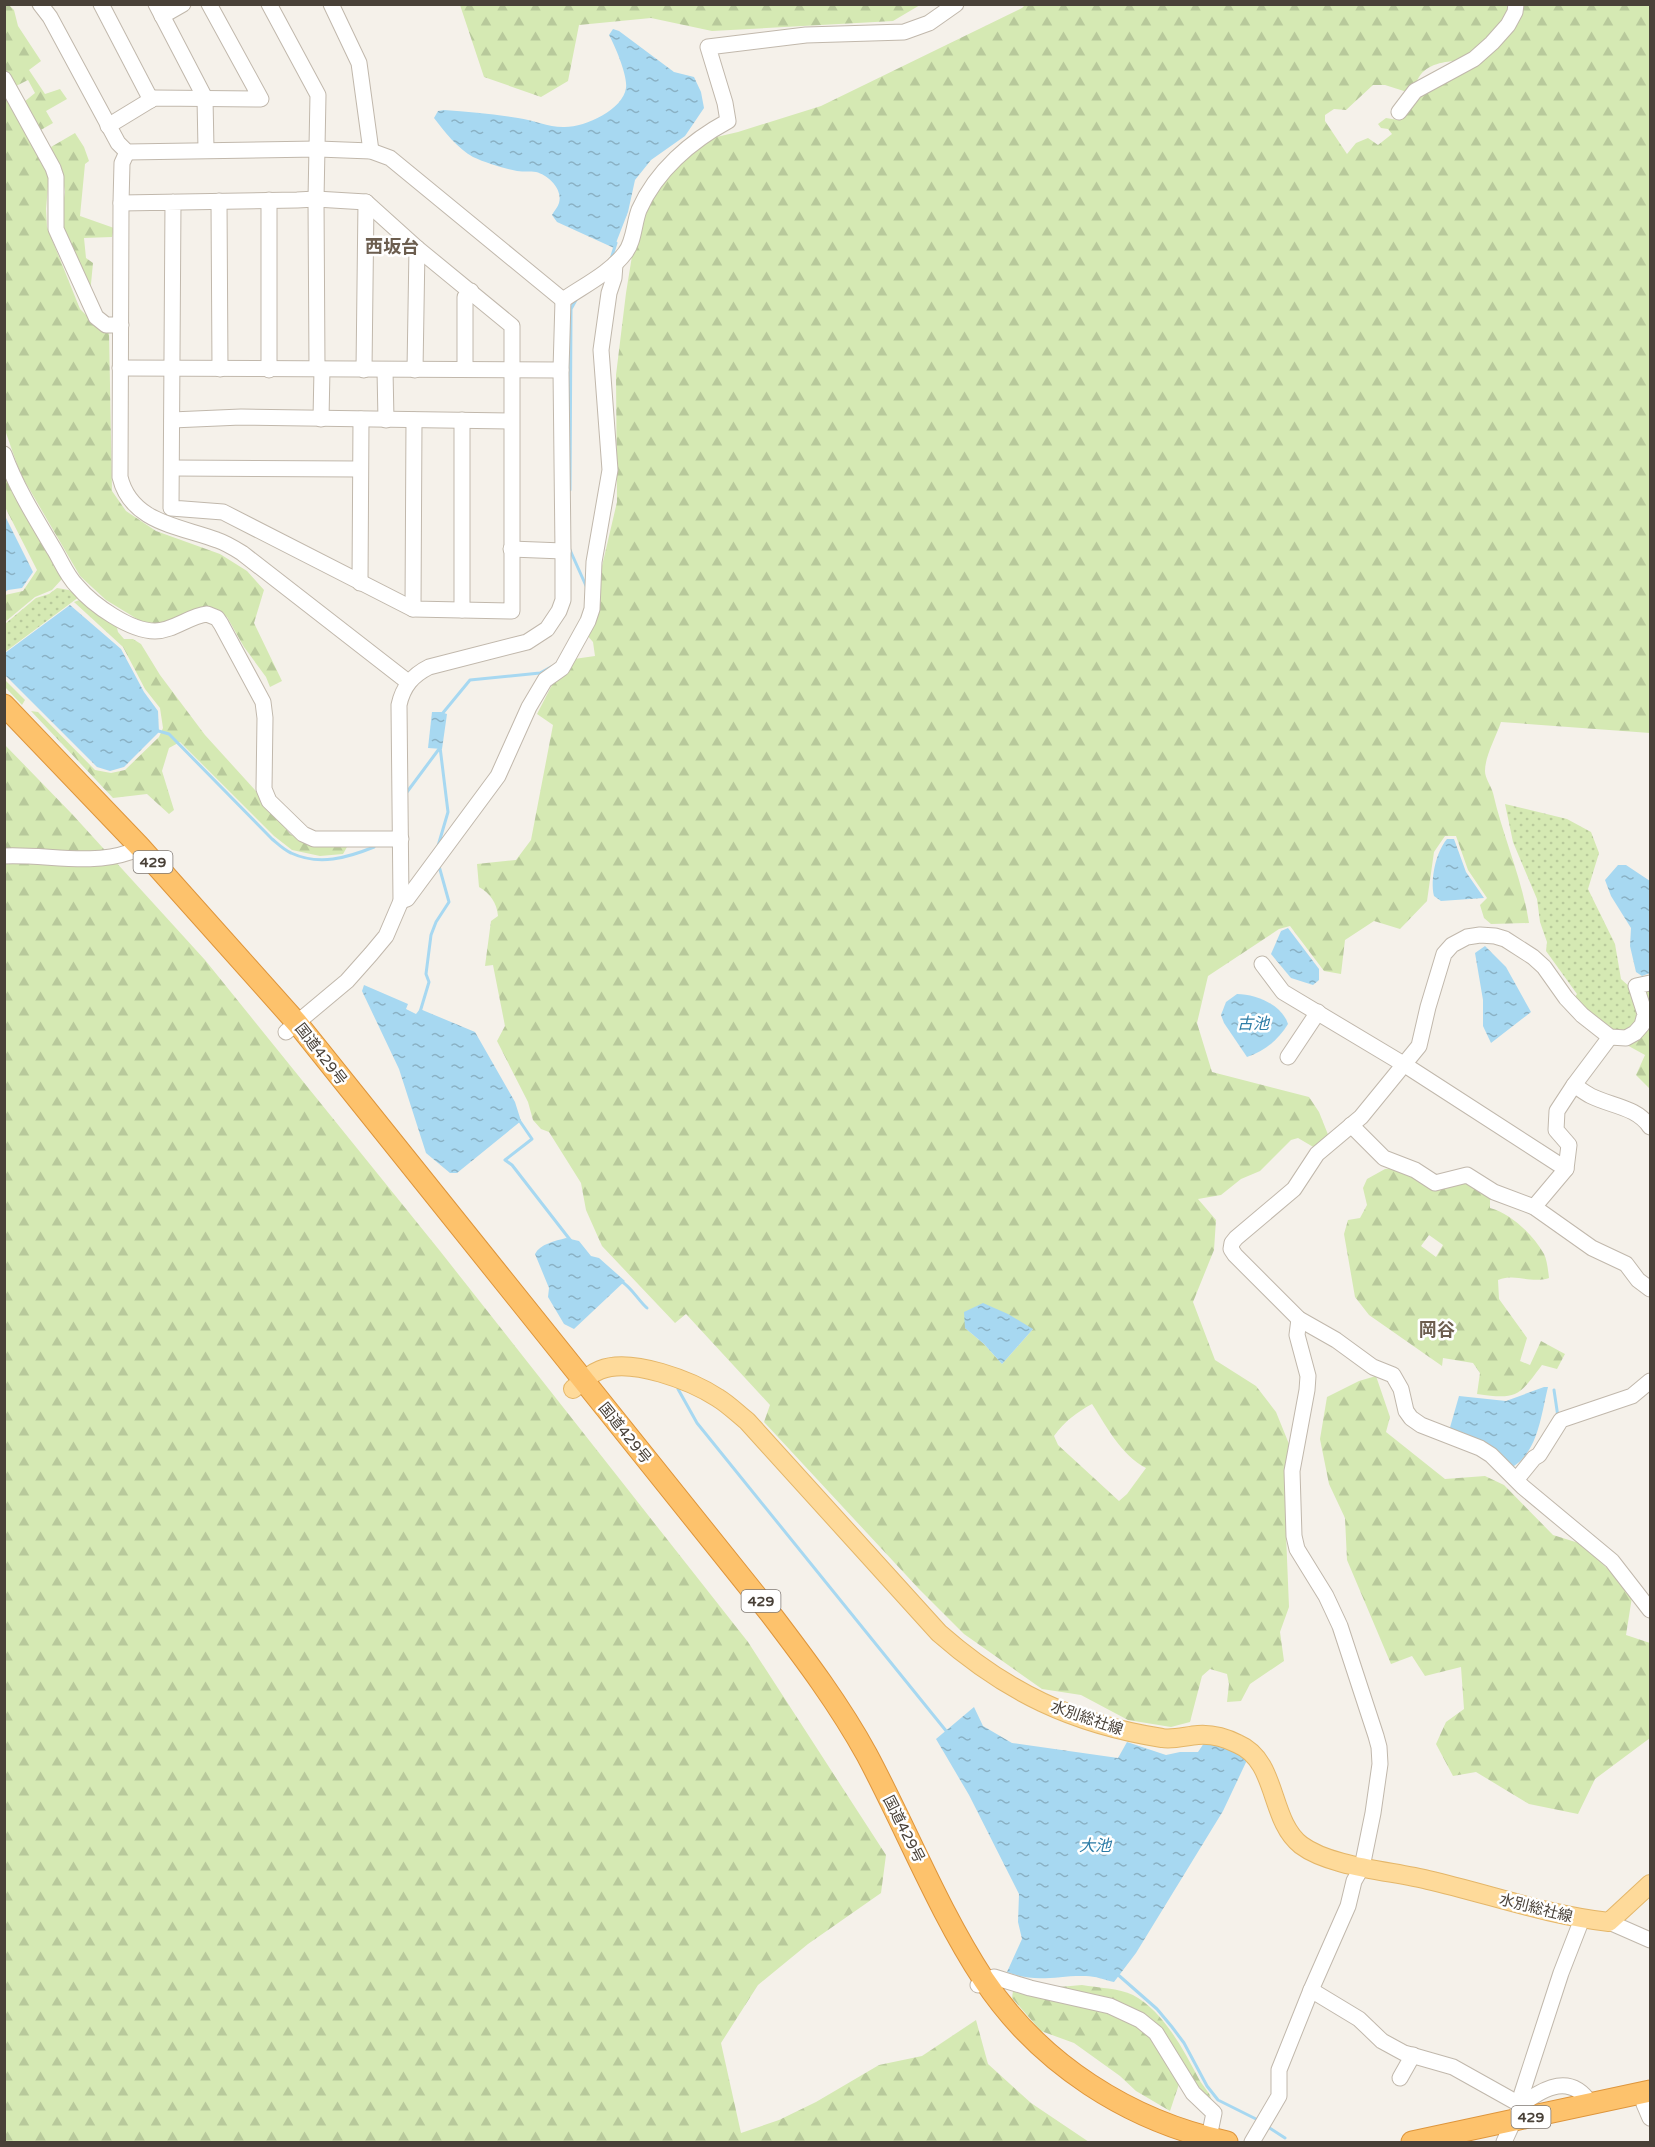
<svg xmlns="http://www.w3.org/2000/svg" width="1655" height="2147" viewBox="0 0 1655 2147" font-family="'Varela Round','Noto Sans JP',sans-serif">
	<defs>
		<pattern id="grass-dots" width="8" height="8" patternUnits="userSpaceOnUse" patternTransform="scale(1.5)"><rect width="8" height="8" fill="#d5e9b3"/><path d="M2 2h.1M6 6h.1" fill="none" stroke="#b8c99b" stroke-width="1.8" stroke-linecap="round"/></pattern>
		<pattern id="forest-firs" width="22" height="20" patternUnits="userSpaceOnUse" patternTransform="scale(1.5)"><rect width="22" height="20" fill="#d5e9b3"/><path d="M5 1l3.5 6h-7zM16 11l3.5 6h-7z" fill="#b8c99b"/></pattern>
		<pattern id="water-ripples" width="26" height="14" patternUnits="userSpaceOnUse" patternTransform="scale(1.5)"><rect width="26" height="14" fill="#a7d8f1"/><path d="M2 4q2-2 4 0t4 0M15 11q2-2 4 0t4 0" fill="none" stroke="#8ab1c4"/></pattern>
	</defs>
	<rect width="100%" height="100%" fill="#f5f1ea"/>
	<!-- grass -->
	<g fill="url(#grass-dots)">
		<polygon points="57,588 69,590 79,597 5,652 5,624 36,598 49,594"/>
		<path d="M1505,804L1567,819L1591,832L1599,853L1588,889L1615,944L1621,979L1632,989L1637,1011L1635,1024C1612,1043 1591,1013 1575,997L1577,994L1546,951L1547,942L1540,922L1537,899L1513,842Z"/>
	</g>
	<!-- forest -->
	<g fill="url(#forest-firs)" fill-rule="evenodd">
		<polygon points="4,5 9,5 14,10 18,26 41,61 29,70 45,94 60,89 67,99 46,111 53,123 39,131 24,102 35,93 28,80 14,87 5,70"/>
		<polygon points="460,5 460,4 920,5 893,21 712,31 651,18 579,25 568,81 541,97 484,77"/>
		<path d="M1025,5H1650V733L1501,722C1496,737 1485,756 1485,771C1485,778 1491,786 1493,793C1503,837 1522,878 1529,923L1491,924L1484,918L1480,905L1487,898L1468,870L1456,836H1445L1434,852L1427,901L1400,929L1374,921L1345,940L1341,974L1324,971L1290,926L1279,929L1208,976L1197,1023L1212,1072L1309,1097L1319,1112L1329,1137L1315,1148L1298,1138L1291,1140L1260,1171L1241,1179L1221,1195L1198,1199L1216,1220L1214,1250L1193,1302L1215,1360L1256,1386L1276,1412L1289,1444L1286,1534L1289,1607L1280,1632L1284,1661L1250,1684L1241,1701L1227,1702L1229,1684L1227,1674L1210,1669L1202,1676L1190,1722L1171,1727L1128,1720L1081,1695L1042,1689L964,1634L919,1589L764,1422L770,1405L686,1314L675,1323L602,1246L586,1210L581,1183L549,1132L541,1129L533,1120L528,1102L497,1041L505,1026L493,965L485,966L491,921L498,916C497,903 490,893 479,887L477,864L516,860L531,840L553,725L537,714L554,681L574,659L595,656L593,642L586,634L617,502L616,375L626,293L632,256L652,196L666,176L712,138L738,132L821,106L1022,8ZM1459,61L1416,93L1398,120L1386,118L1378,124L1381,128L1388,129L1392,134L1378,145L1368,138L1356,143L1347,154L1325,121V115L1334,109L1346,110L1373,85H1385L1407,92C1414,87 1415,84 1419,77C1427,64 1445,61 1459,61ZM965,1328L1033,1329L1002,1364L984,1344ZM1092,1404C1107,1427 1121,1455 1146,1468L1127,1494L1119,1501L1058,1445L1054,1436C1064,1422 1077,1412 1092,1404Z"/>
		<polygon points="5,91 49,175 46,209 47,227 80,309 96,325 109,331 112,491 126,511 156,531 220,554 247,571 264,590 254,623 282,681 270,687 266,677 244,647 227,617 209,608 166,624 142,622 106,600 80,576 20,473 5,430"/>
		<polygon points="75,133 84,147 89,161 85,164 80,216 114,228 112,237 84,238 86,258 93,263 90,294 60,221 65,192 62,174 51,147"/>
		<polygon points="4,475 62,579 52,590 35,597 5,622 5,595 23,591 37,570 5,507"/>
		<polygon points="82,599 116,624 118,632 124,639 133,639 141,644 160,675 205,735 255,790 290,834 306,843 346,844 347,847 343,854 320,856 292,850 274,836 180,742 169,748 162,771 174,810 169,814 147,794 113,798 31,711 38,712 95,770 111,773 125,770 159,737 163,728 160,708 145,689 123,647 74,602"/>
		<polygon points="4,679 25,700 22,705 5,687"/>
		<polygon points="4,744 72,814 205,960 440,1251 748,1642 886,1855 881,1893 808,1944 758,1985 721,2043 741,2133 779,2120 816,2102 879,2065 922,2056 976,2020 988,2064 1031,2103 1089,2142 5,2142"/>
		<polygon points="1650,986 1650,1089 1636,1075 1645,1055 1625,1044 1634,1039 1642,989"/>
		<path d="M1396,1168L1412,1173L1465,1179L1490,1194V1208C1512,1214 1533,1235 1544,1254C1547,1260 1548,1270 1549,1278C1530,1284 1517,1273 1498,1280L1499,1299L1527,1338L1520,1361L1530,1365L1541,1341L1565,1354L1557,1369L1542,1365C1519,1396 1517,1400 1477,1394L1480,1373L1473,1363L1443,1358L1442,1366L1369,1315L1355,1297L1344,1234L1348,1220L1360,1218L1367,1205L1363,1188L1367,1179L1385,1169ZM1429,1235L1443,1245L1436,1257L1421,1246Z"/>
		<polygon points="1376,1376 1390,1417 1386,1432 1445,1479 1485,1476 1504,1485 1553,1535 1582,1544 1619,1580 1632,1597 1626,1635 1650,1643 1650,1738 1595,1779 1578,1814 1529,1804 1476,1772 1453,1776 1436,1744 1446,1722 1464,1709 1461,1667 1425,1676 1412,1656 1391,1664 1347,1560 1345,1518 1329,1484 1320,1439 1327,1397 1359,1381"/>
		<path d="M1082,1985C1098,1988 1119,1988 1133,1995C1164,2012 1183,2049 1199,2079C1203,2087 1212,2094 1212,2103L1141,2015L1118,2002L1059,1987Z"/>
		<polygon points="1013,1991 1116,2013 1152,2037 1180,2081 1170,2111 1136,2091 1120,2076 1074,2043 1041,2031 1012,1998"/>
	</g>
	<!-- water -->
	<g fill="url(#water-ripples)">
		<path d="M613,29L619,31L674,72L694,77L701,92L704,108L685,136L651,160L635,180L628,212L614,248L557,222L552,215C554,211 558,207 559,203C563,189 548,175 536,172C530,171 524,172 517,171C503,168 486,163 473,157C458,149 444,131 434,118L438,111L444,110C468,112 494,114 518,118C533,120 548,127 563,127C584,128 623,110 626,88C628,76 615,46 609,35Z"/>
		<polygon points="5,516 33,572 22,588 8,590 5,592"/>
		<polygon points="70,605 121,649 144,692 158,711 159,732 124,767 110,771 97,767 5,675 5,653"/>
		<polygon points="432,712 441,712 447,714 442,749 428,748"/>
		<path d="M1447,839H1454L1466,872L1484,898L1441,901L1434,896C1430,879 1436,852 1447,839Z"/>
		<polygon points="1618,865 1626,865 1650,881 1650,973 1642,976 1636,972 1630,946 1631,928 1611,896 1605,880"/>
		<polygon points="1288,928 1319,969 1319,980 1313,985 1291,978 1271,954 1281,931"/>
		<polygon points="1485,946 1506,967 1531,1012 1491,1043 1483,1026 1483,1000 1475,953"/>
		<polygon points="364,985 408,1004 406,1009 416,1014 420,1009 475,1032 515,1102 521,1121 457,1173 450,1173 426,1153 399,1069 362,991"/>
		<path d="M1237,994C1256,994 1282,1005 1288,1024C1278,1040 1265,1051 1247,1057L1224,1023L1221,1015L1226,1002Z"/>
		<path d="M566,1238L579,1241L591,1256L599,1258L625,1281L574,1329L564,1324L548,1297L549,1288L535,1254C540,1244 555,1241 566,1238Z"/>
		<polygon points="983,1303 1008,1314 1033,1329 1002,1364 984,1344 965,1328 964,1312"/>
		<path d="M1544,1387H1548C1541,1415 1538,1453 1511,1468L1449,1431L1459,1396L1506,1401Z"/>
		<path d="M974,1707L983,1726L1012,1743L1118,1758L1127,1742L1166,1755L1180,1752H1198L1204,1743L1216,1744L1248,1758L1223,1811L1136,1953L1114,1982C1105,1980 1095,1976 1086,1976C1057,1975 1037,1984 1007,1972L1022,1939L1018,1922L1019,1894L969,1795L936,1739Z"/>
	</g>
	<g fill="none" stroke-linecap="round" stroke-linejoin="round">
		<!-- stream -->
		<g stroke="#a7d8f1" stroke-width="3">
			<polyline points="611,259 616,243"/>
			<polyline points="570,490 571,309 576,300"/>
			<polyline points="570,550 587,588"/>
			<polyline points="442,714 470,680 540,673 551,667"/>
			<path d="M155,730L169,734L272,839C278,844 284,850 291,853C319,866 347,858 374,847"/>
			<polyline points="407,792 439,749"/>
			<polyline points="438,846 448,812 440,747"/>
			<polyline points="420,1012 429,982 426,974 431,935 436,922 449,902 439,866"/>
			<polyline points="519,1120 532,1139 505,1160 512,1165 571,1241"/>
			<path d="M621,1281C632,1288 638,1300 647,1308"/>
			<polyline points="678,1389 697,1423 947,1732"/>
			<polyline points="1554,1390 1558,1417"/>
			<polyline points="1116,1973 1157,2009 1172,2027 1184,2043 1207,2086 1218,2100 1260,2121"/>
			<polyline points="1268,2127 1285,2138"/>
		</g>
		<defs>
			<g id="minor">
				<polyline points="40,4 50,17 118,143 127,152 318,149 371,151 390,158 563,300"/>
				<polyline points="101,4 151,100"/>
				<polyline points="156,4 205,98 206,149"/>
				<polyline points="269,4 318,95 316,199 317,368"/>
				<polyline points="331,4 359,63 371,151"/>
				<polyline points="162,16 183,4"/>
				<polyline points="4,79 53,168 56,177 56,229 96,317 106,325 121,325"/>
				<polyline points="1399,112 1415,91 1474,59 1492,43 1508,25 1515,12 1516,4"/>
				<polyline points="108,126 154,98 261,99 209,4"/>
				<path d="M127,152L122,163L121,203L120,477C131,523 180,526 217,540C226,543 234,548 242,553L408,682"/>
				<polyline points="219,201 220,369"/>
				<polyline points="121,203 297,200 316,199 366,202 417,248 512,326 512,611 413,609 223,512 171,508 173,202"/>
				<path d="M563,300C583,286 610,273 625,253C634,242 634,223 639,210C656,171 691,141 728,121L725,103L708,47L806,35L904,32L929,23L956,4"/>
				<polyline points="120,368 561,370"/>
				<polyline points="465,369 465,297 471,291"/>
				<polyline points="269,370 269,200"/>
				<polyline points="364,370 366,202"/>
				<polyline points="385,370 386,420"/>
				<polyline points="415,370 417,248"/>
				<polyline points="321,419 322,369"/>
				<polyline points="172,420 241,417 511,421"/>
				<polyline points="462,420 462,610"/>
				<path d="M4,454C17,489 36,519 55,551C62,563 67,576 77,586C93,605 130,631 155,631C173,631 189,616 207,614L217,618L221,624L263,702L265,718L264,789L269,801L303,834L314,839H401"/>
				<polyline points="172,468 360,469"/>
				<polyline points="511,549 563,551"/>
				<polyline points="360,583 361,419"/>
				<polyline points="413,609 414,420"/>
				<path d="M4,856C46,854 90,866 130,852"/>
				<polyline points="401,901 407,899 498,776 529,707 545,680 562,668 588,621 592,609 594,562 610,470 601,350 609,293 614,278 615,264"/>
				<polyline points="1262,964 1283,992 1405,1065 1566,1169"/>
				<polyline points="1650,983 1636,986 1645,1014 1642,1025 1635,1033 1626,1038 1610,1037 1582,1015 1566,998 1544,967 1533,957 1505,939 1495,936 1480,935 1467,937 1452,945 1444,954 1428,1007 1419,1046 1361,1117 1317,1154 1294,1189 1236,1238 1232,1243 1231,1249 1235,1255 1299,1319 1336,1340 1373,1367 1393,1375 1401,1389 1406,1411 1411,1418 1421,1425 1480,1448 1491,1455 1523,1487 1612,1561 1650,1610"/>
				<path d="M286,1032L347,981L371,954L386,936L401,901L399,705C403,686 413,675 429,667L527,642L547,629L559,611L563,600V551L561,370L563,300"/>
				<polyline points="1288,1057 1318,1012"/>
				<polyline points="1574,1085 1610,1037"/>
				<polyline points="1351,1125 1384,1158 1415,1170 1435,1183 1467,1175 1494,1192 1534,1207 1592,1248 1626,1264 1638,1280 1650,1289"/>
				<path d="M1534,1207L1566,1169L1569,1145L1556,1130L1557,1111L1574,1085C1580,1089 1585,1093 1591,1096C1611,1106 1637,1107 1650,1127"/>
				<polyline points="1517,1479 1534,1458 1539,1455 1561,1420 1632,1396 1650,1381"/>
				<polyline points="1609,1922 1650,1940"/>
				<polyline points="978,1985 994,1977 1030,1988 1110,2006 1140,2020 1156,2033 1193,2093 1214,2113 1208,2142"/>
				<path d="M1311,1990L1359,2019L1382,2041L1404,2053L1453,2067L1521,2105C1545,2087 1571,2073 1591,2104"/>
				<polyline points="1400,2078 1413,2055"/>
				<polyline points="1644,2104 1650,2118"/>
				<polyline points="1252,2142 1279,2096 1279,2070 1311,1990 1348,1906 1354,1881 1362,1867 1373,1813 1380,1764 1379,1747 1376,1736 1340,1626 1326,1596 1297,1549 1294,1536 1292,1471 1307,1390 1308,1376 1297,1335 1299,1319"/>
				<polyline points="1504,2142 1521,2105 1521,2096 1561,1973 1582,1919"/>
			</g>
			<path id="major" d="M573,1389C581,1382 590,1374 600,1370C631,1357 692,1381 718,1398C728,1404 737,1413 747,1421L939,1633C1006,1692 1073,1724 1162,1738C1173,1740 1186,1736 1198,1735C1211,1734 1226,1738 1238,1744C1278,1761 1269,1820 1301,1845C1330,1867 1392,1871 1428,1880C1489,1894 1546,1915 1609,1922L1650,1884"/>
			<g id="highway">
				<path d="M4,705L139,846L297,1023L770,1613C805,1659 839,1704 867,1755C907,1830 938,1910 984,1980C1040,2064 1129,2121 1227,2142"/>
				<polyline points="1412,2142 1650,2091"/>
			</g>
		</defs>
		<!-- minor casing -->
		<use href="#minor" stroke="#c1b8ac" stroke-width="17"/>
		<!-- major casing -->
		<use href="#major" stroke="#e4b669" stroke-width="20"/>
		<!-- highway casing -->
		<use href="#highway" stroke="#de953b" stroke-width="23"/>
		<!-- minor -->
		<use href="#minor" stroke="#fff" stroke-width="15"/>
		<!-- major -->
		<use href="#major" stroke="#feda9a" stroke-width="18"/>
		<!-- highway -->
		<use href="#highway" stroke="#fdc26c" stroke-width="21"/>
	</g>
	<g text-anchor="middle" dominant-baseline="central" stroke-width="5" stroke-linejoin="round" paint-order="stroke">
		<!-- shield labels -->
		<g fill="#fff" stroke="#807a74" stroke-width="1.5">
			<rect x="133.5" y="851" width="39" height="22" rx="4.5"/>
			<rect x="741.5" y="1590" width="39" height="22" rx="4.5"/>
			<rect x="1511.5" y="2106" width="39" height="22" rx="4.5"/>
		</g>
		<g font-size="14" font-weight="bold" fill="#494138">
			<text x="153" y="862">429</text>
			<text x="761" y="1601">429</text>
			<text x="1531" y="2117">429</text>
		</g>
		<!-- street labels -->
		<g font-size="15" fill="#494138" stroke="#fff">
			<text transform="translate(321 1054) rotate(52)">国道429号</text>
			<text transform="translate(625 1433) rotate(51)">国道429号</text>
			<text transform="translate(1087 1718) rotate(19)">水別総社線</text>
			<text transform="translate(904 1829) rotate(63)">国道429号</text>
			<text transform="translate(1536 1908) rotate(14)">水別総社線</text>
		</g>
		<!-- water labels -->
		<g font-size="16" font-style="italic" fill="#2d7ca6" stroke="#fff">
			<text x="1253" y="1024">古池</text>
			<text x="1095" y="1846">大池</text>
		</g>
		<!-- quarter labels -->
		<g font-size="18" font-weight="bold" fill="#6c5e4f" stroke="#fff">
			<text x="392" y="247">西坂台</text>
			<text x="1437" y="1330">岡谷</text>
		</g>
	</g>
	<!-- border -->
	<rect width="1655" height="2147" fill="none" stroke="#494138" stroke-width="12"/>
</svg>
